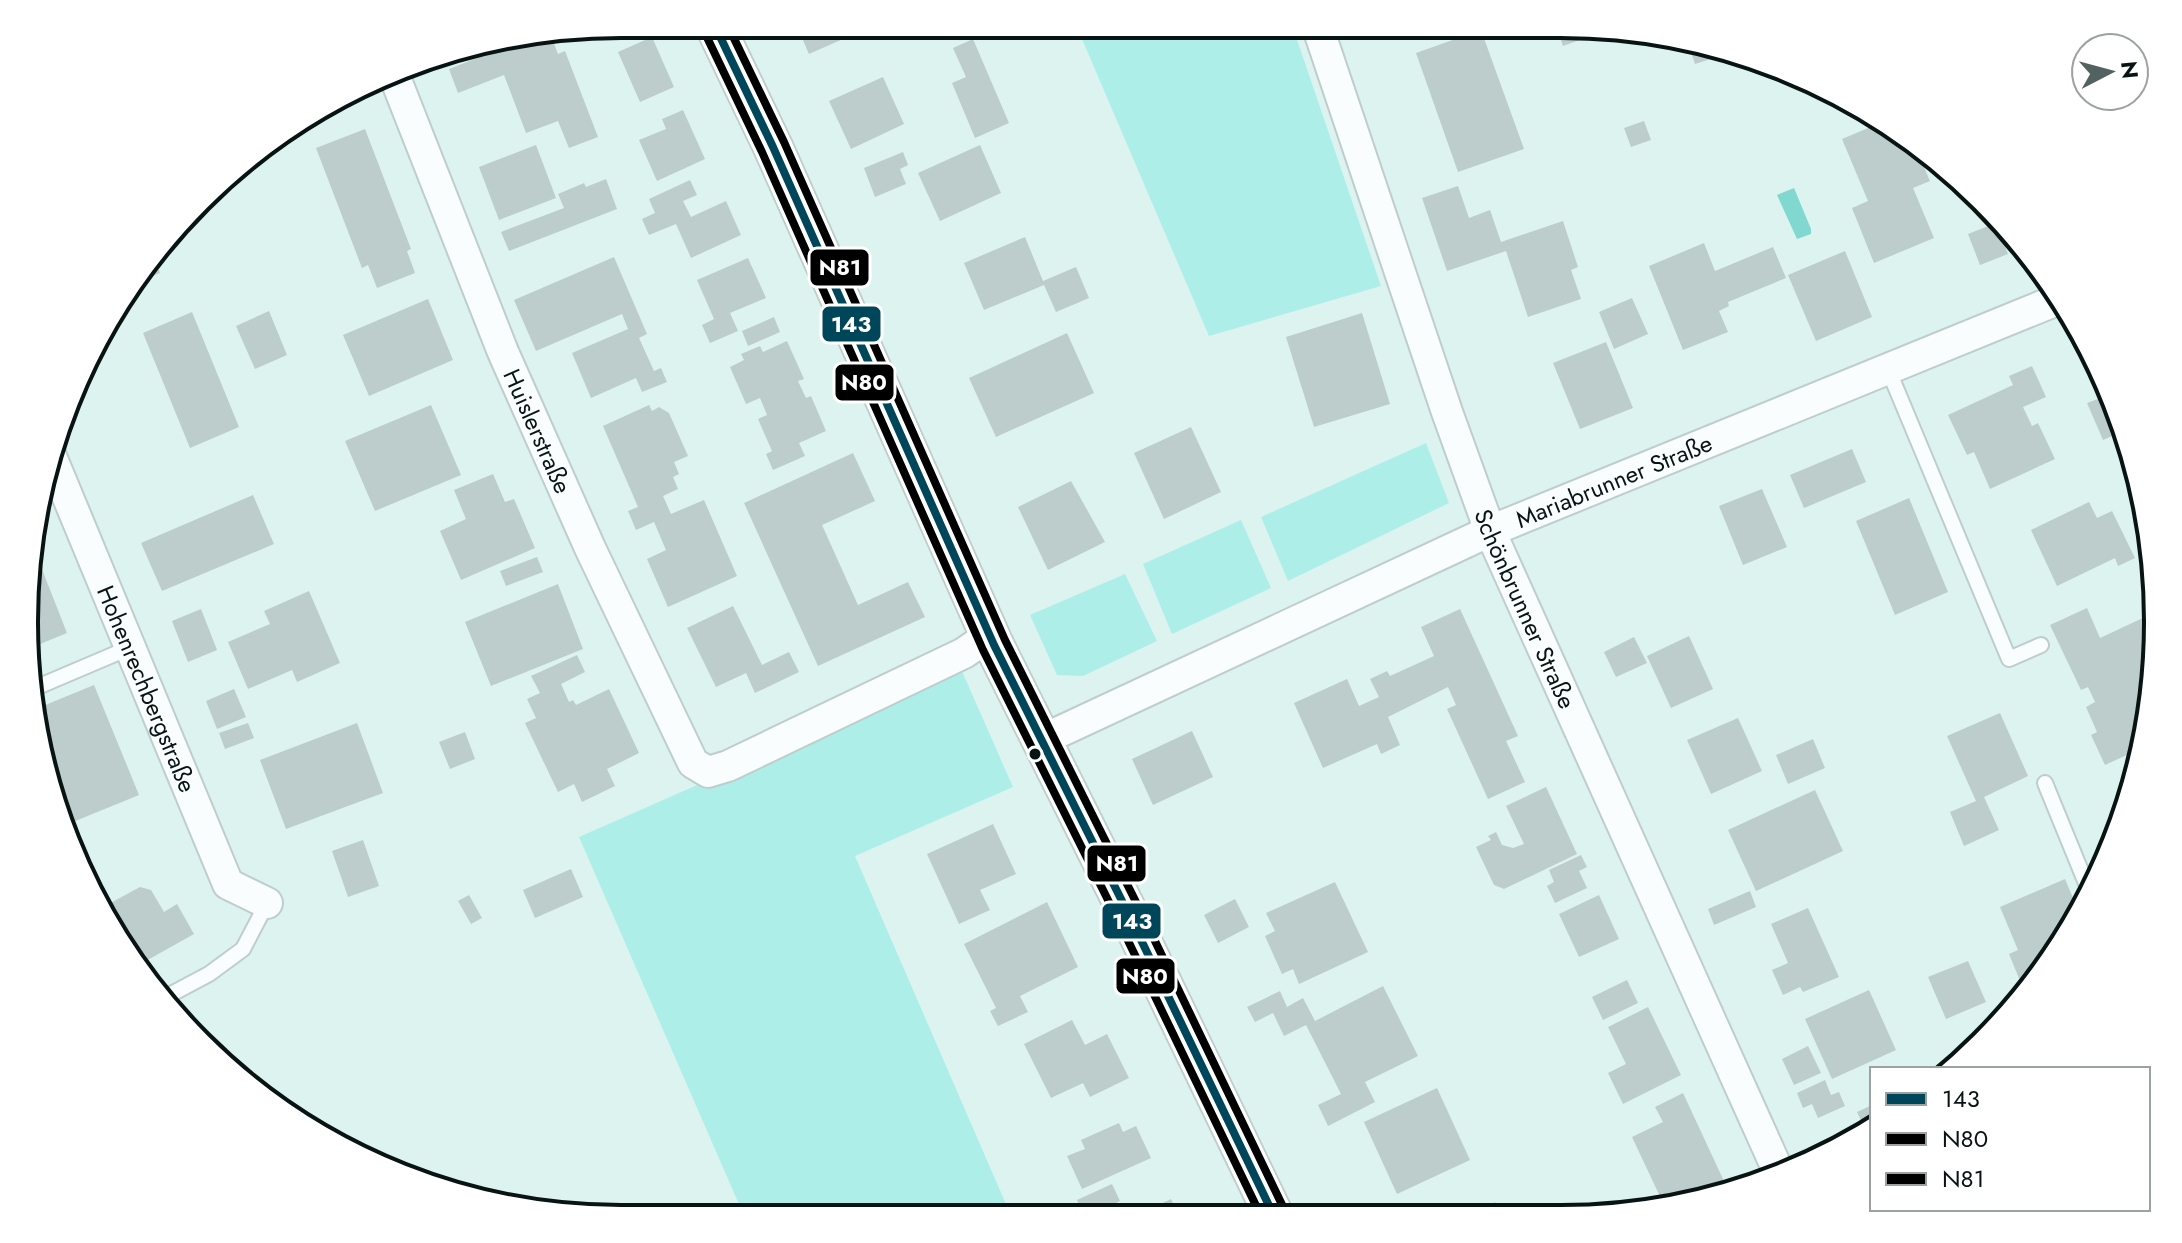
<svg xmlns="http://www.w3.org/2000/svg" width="2182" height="1243" viewBox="0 0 2182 1243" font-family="Jost,sans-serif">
	<rect width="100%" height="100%" fill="#ddf3f0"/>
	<!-- green -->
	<g fill="#adefe8">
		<polygon points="1076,25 1292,25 1381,286 1209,336"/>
		<polygon points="1426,443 1449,503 1288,581 1261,517"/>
		<polygon points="1241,520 1271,588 1172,634 1143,564"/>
		<polygon points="1125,574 1157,641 1083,676 1057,675 1030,615"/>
		<polygon points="961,669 1013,787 855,856 1012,1218 745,1218 579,837"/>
	</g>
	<!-- water -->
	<polygon fill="#81d8d0" points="1794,188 1811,229 1811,234 1797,239 1777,195"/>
	<!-- building -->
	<g fill="#bdcdcb">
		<polygon points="796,24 877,24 809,54"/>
		<polygon points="1555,25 1600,25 1613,28 1563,46"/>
		<polygon points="1481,30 1524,149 1458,172 1416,53"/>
		<polygon points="551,36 558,54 565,51 598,137 569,148 558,121 526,133 504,75 458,93 449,69 523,40"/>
		<polygon points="652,37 674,87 640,102 618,52"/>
		<polygon points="973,39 1009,123 975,138 952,83 966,77 953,48"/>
		<polygon points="1688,43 1732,52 1695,64"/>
		<polygon points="476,48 478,52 450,63 446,53"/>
		<polygon points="883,77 904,124 851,149 829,101"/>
		<polygon points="683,110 705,159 657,181 639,140 666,129 662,119"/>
		<polygon points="1644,121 1651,140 1631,147 1624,128"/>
		<polygon points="1885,121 1913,142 1930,181 1913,188 1934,238 1874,263 1852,208 1868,201 1842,139"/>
		<polygon points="365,129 411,249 407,251 415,273 377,288 368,265 362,268 316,148"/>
		<polygon points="536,145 556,198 499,220 479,167"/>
		<polygon points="980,145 1001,193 940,221 918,173"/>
		<polygon points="903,152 908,165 900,169 906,184 875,197 864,168"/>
		<polygon points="606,179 617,209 509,251 501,232 564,208 558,194 584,183 586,187"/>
		<polygon points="690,180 697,195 683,201 691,217 726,201 741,235 691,258 676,224 649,235 642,219 655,213 649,199"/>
		<polygon points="1458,186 1469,218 1490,210 1501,242 1563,221 1578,267 1571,270 1581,299 1528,317 1506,251 1447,271 1422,198"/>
		<polygon points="1996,223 2008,254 1980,265 1968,234"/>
		<polygon points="1025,237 1043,281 1076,267 1089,298 1056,312 1044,285 984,310 964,263"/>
		<polygon points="1704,243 1715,271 1773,247 1786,278 1728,302 1729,306 1719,311 1728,332 1683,350 1649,266"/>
		<polygon points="1845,251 1872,317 1816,341 1788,275"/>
		<polygon points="614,257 647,334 639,338 654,371 661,368 667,382 642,392 636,378 591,398 572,353 628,329 622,314 536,351 514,300"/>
		<polygon points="154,258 160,273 129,285 131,282"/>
		<polygon points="748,258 766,298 730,313 738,331 710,343 702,325 714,319 697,280"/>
		<polygon points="1632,298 1648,334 1614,349 1599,312"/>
		<polygon points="428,299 453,360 369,396 343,335"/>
		<polygon points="269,311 287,355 255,369 236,326"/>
		<polygon points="192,312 239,427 190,448 143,333"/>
		<polygon points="1362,313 1390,404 1314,427 1286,337"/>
		<polygon points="774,317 780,332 748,346 742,331"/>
		<polygon points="1067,333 1094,393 996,437 969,378"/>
		<polygon points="787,341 804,379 798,381 806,398 811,396 826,431 799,443 805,456 773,470 766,454 772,451 758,419 767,415 760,398 746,404 730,367 744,360 741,354 760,346 763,352"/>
		<polygon points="1606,342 1633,408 1580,429 1553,363"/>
		<polygon points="2087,344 2112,392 2124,431 2103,440 2087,403 2098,399 2077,348"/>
		<polygon points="2032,366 2046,397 2023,407 2032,426 2038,423 2055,459 1990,489 1974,452 1967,455 1948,415 2013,385 2009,376"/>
		<polygon points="431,405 461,475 375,511 345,441"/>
		<polygon points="649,405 652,411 659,407 669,413 688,456 674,462 679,474 673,477 678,489 663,496 671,514 704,500 737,576 668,607 647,559 666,550 654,522 636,530 628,511 638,507 603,426"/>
		<polygon points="1191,427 1221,492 1164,519 1134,453"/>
		<polygon points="1852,449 1866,482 1804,508 1790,475"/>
		<polygon points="853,453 875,501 822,525 858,605 908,582 925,617 818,666 744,503"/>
		<polygon points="493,474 505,502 514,499 535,548 461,580 440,531 466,519 454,490"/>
		<polygon points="1071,481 1105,542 1048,570 1018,507"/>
		<polygon points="1762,489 1787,547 1743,565 1719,506"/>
		<polygon points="253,495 274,544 162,591 141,543"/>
		<polygon points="1909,498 1948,592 1895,615 1856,521"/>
		<polygon points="2089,502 2097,518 2112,511 2135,558 2118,566 2115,558 2057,586 2031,530"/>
		<polygon points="34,549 67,633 28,649 24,622"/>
		<polygon points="537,557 543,572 506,586 500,571"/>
		<polygon points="558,584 583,649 491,686 465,622"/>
		<polygon points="309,591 340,663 297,682 292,670 248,689 228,642 270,624 264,611"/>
		<polygon points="733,606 762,665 789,652 799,672 755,693 746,673 716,687 687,628"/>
		<polygon points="2087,608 2100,638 2145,617 2156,641 2144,747 2105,765 2091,735 2097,732 2086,707 2095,702 2088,687 2081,690 2050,625"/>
		<polygon points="201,609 217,650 188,662 172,621"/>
		<polygon points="1460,609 1518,736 1506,741 1525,782 1488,799 1447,709 1456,705 1448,687 1388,717 1400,745 1381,754 1377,744 1323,768 1294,703 1347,679 1359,706 1379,697 1370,679 1387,671 1390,676 1434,656 1421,627"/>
		<polygon points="1689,636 1713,689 1671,708 1647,656"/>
		<polygon points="1634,637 1647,663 1616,677 1604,652"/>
		<polygon points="577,655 585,672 561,684 569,702 573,700 576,705 609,689 639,753 607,769 615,786 582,802 574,784 558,792 525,723 536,718 527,699 540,693 531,676"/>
		<polygon points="94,685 139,795 68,824 61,806 55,809 38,708"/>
		<polygon points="234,689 246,717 217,729 206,701"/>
		<polygon points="2000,713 2028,776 1984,797 1999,830 1964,846 1950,812 1976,801 1947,736"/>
		<polygon points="1738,718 1762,771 1711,794 1687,740"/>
		<polygon points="248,723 254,738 225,749 219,733"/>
		<polygon points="357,723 383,793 286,829 260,760"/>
		<polygon points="1192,731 1213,777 1153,805 1132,759"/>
		<polygon points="465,732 475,759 450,769 439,742"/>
		<polygon points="1813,739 1825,768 1788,784 1776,755"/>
		<polygon points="1546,787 1577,854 1504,889 1494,885 1476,847 1491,840 1488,836 1496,832 1502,845 1513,848 1524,844 1506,806"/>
		<polygon points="1815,790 1843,851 1756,891 1728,830"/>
		<polygon points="993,824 1016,874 980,890 990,910 959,924 927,854"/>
		<polygon points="363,840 379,886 348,897 332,851"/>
		<polygon points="1581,855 1587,867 1579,871 1587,888 1555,903 1547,886 1554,882 1549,870"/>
		<polygon points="571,869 583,897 535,918 523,890"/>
		<polygon points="2065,879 2079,912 2058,953 2025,993 2009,954 2018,950 2000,907"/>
		<polygon points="1335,882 1368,952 1299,984 1293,969 1282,974 1265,936 1275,931 1266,913"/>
		<polygon points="140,887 151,890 164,912 177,904 194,934 137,966 105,906"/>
		<polygon points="1750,891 1756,907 1714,925 1708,909"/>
		<polygon points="469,895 482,918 471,924 458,901"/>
		<polygon points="1599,895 1619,939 1579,957 1559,914"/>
		<polygon points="1235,899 1249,927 1218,943 1204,915"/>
		<polygon points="1047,902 1078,967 1020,996 1028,1012 998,1026 990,1011 996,1008 964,944"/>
		<polygon points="1808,908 1839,977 1803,992 1800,987 1783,995 1772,970 1788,963 1771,924"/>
		<polygon points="1968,961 1986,1002 1946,1019 1928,977"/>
		<polygon points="1627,980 1638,1003 1603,1020 1592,997"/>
		<polygon points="1383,986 1418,1056 1365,1082 1375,1102 1328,1126 1318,1105 1341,1094 1306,1025 1284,1036 1273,1013 1255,1022 1247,1007 1280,991 1287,1007 1303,998 1315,1021"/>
		<polygon points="1869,990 1896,1050 1832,1079 1805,1019"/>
		<polygon points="1648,1007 1681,1075 1623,1104 1608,1073 1626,1064 1608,1027"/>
		<polygon points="1072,1020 1085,1045 1107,1034 1129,1078 1090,1097 1083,1083 1051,1098 1024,1044"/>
		<polygon points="1808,1046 1821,1073 1794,1085 1782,1059"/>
		<polygon points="1825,1080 1831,1095 1839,1092 1845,1106 1818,1118 1812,1104 1803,1108 1797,1093"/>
		<polygon points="1437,1088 1470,1160 1397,1194 1364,1122"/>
		<polygon points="1683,1093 1729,1192 1664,1205 1632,1137 1663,1122 1655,1107"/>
		<polygon points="1872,1105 1872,1129 1867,1133 1857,1112"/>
		<polygon points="1119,1123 1123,1132 1136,1126 1151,1158 1082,1189 1067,1156 1085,1149 1081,1140"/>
		<polygon points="1112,1184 1120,1201 1112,1205 1118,1218 1085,1218 1077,1200"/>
		<polygon points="1171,1199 1180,1218 1131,1218"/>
		<polygon points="1495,1202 1503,1218 1463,1218"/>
	</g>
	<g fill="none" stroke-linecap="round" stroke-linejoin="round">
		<defs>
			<g id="service">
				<polyline points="1888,369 2009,659 2041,645"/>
				<polyline points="35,688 129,648"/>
				<polyline points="2045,783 2090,893"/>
				<polyline points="162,999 209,974 243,949 267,903"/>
			</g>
			<g id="minor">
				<path id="s1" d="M1317,25L1447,412L1490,531L1780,1175"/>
				<path id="s2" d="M394,75L503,352L590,548L693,763L708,772L728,766L964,653L990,635"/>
				<path id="s3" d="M50,454L228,884L267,903"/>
				<path id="s4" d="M1042,740L1490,531L2062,298"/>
			</g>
			<polyline id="tertiary" points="714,24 773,147 994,645 1130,917 1275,1218"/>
		</defs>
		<!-- service casing -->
		<use href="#service" stroke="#bdcecc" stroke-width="18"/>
		<!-- minor casing -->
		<use href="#minor" stroke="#bdcecc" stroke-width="34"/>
		<!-- tertiary casing -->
		<use href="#tertiary" stroke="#bdcecc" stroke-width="42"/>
		<!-- service -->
		<use href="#service" stroke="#fafdfd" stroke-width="14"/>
		<!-- minor -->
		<use href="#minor" stroke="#fafdfd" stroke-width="30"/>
		<!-- tertiary -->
		<use href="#tertiary" stroke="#fafdfd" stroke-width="38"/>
		<defs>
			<polyline id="bus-1" points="714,24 773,147 994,645 1130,917 1275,1218"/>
			<polyline id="bus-2" points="703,29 762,152 983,650 1119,922 1262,1218"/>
			<polyline id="bus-3" points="727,24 784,142 1005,640 1141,912 1286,1213"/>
		</defs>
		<!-- bus-1 casing -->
		<use href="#bus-1" stroke="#fff" stroke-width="14"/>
		<!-- bus-2 casing -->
		<use href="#bus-2" stroke="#fff" stroke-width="14"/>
		<!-- bus-3 casing -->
		<use href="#bus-3" stroke="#fff" stroke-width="14"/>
		<!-- bus-1 -->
		<use href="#bus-1" stroke="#00465a" stroke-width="8"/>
		<!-- bus-2 -->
		<use href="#bus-2" stroke="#000" stroke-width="8"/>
		<!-- bus-3 -->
		<use href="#bus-3" stroke="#000" stroke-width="8"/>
	</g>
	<!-- markers -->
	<circle fill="#071413" stroke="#fff" stroke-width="3" cx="1035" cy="754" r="7"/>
	<g text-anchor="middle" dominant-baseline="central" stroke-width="7" stroke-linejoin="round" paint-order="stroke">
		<!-- street labels -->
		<g font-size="24" fill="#071413" stroke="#fff">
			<text stroke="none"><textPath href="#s2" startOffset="384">Huislerstraße</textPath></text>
			<text stroke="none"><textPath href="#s4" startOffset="628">Mariabrunner Straße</textPath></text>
			<text stroke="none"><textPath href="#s1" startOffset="620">Schönbrunner Straße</textPath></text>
			<text stroke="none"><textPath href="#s3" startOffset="254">Hohenrechbergstraße</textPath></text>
		</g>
	</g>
	<!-- crop -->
	<path d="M0 0H2182V1243H0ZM621 38H1561A583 583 0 0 1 2144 621V622A583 583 0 0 1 1561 1205H621A583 583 0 0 1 38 622V621A583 583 0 0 1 621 38Z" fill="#fff" fill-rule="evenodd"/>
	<path fill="none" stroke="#071413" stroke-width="4" d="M621 38H1561A583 583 0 0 1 2144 621V622A583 583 0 0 1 1561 1205H621A583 583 0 0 1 38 622V621A583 583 0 0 1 621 38Z"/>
	<g stroke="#fff" stroke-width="3">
		<rect x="809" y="248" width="61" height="39" rx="8" fill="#000"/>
		<rect x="821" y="305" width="61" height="38" rx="8" fill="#00465a"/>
		<rect x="834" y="363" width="61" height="39" rx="8" fill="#000"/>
		<rect x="1086" y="844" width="61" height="39" rx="8" fill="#000"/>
		<rect x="1101" y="902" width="61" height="38" rx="8" fill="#00465a"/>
		<rect x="1115" y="957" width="61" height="38" rx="8" fill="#000"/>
	</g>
	<g font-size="22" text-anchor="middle" font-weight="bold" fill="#fff">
		<text x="840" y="275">N81</text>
		<text x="851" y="332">143</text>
		<text x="864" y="390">N80</text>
		<text x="1117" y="871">N81</text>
		<text x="1132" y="929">143</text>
		<text x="1145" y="984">N80</text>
	</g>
	<!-- legend -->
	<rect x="1870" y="1067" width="280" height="144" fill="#ffffff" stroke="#9ca1a1" stroke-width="2"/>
	<rect x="1886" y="1093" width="40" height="12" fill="#00465a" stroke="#9ca1a1" stroke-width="2"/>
	<text x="1942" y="1107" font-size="24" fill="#071413">143</text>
	<rect x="1886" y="1133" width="40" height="12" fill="#000000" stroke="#9ca1a1" stroke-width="2"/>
	<text x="1942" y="1147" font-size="24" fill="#071413">N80</text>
	<rect x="1886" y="1173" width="40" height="12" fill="#000000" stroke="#9ca1a1" stroke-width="2"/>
	<text x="1942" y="1187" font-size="24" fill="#071413">N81</text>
	<!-- north arrow -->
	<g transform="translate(2110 72) rotate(84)"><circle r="38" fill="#ffffff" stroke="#9ca1a1" stroke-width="2"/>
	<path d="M0-6L14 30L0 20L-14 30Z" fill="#526260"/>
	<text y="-12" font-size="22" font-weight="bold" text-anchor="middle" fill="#071413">N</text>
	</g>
</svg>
